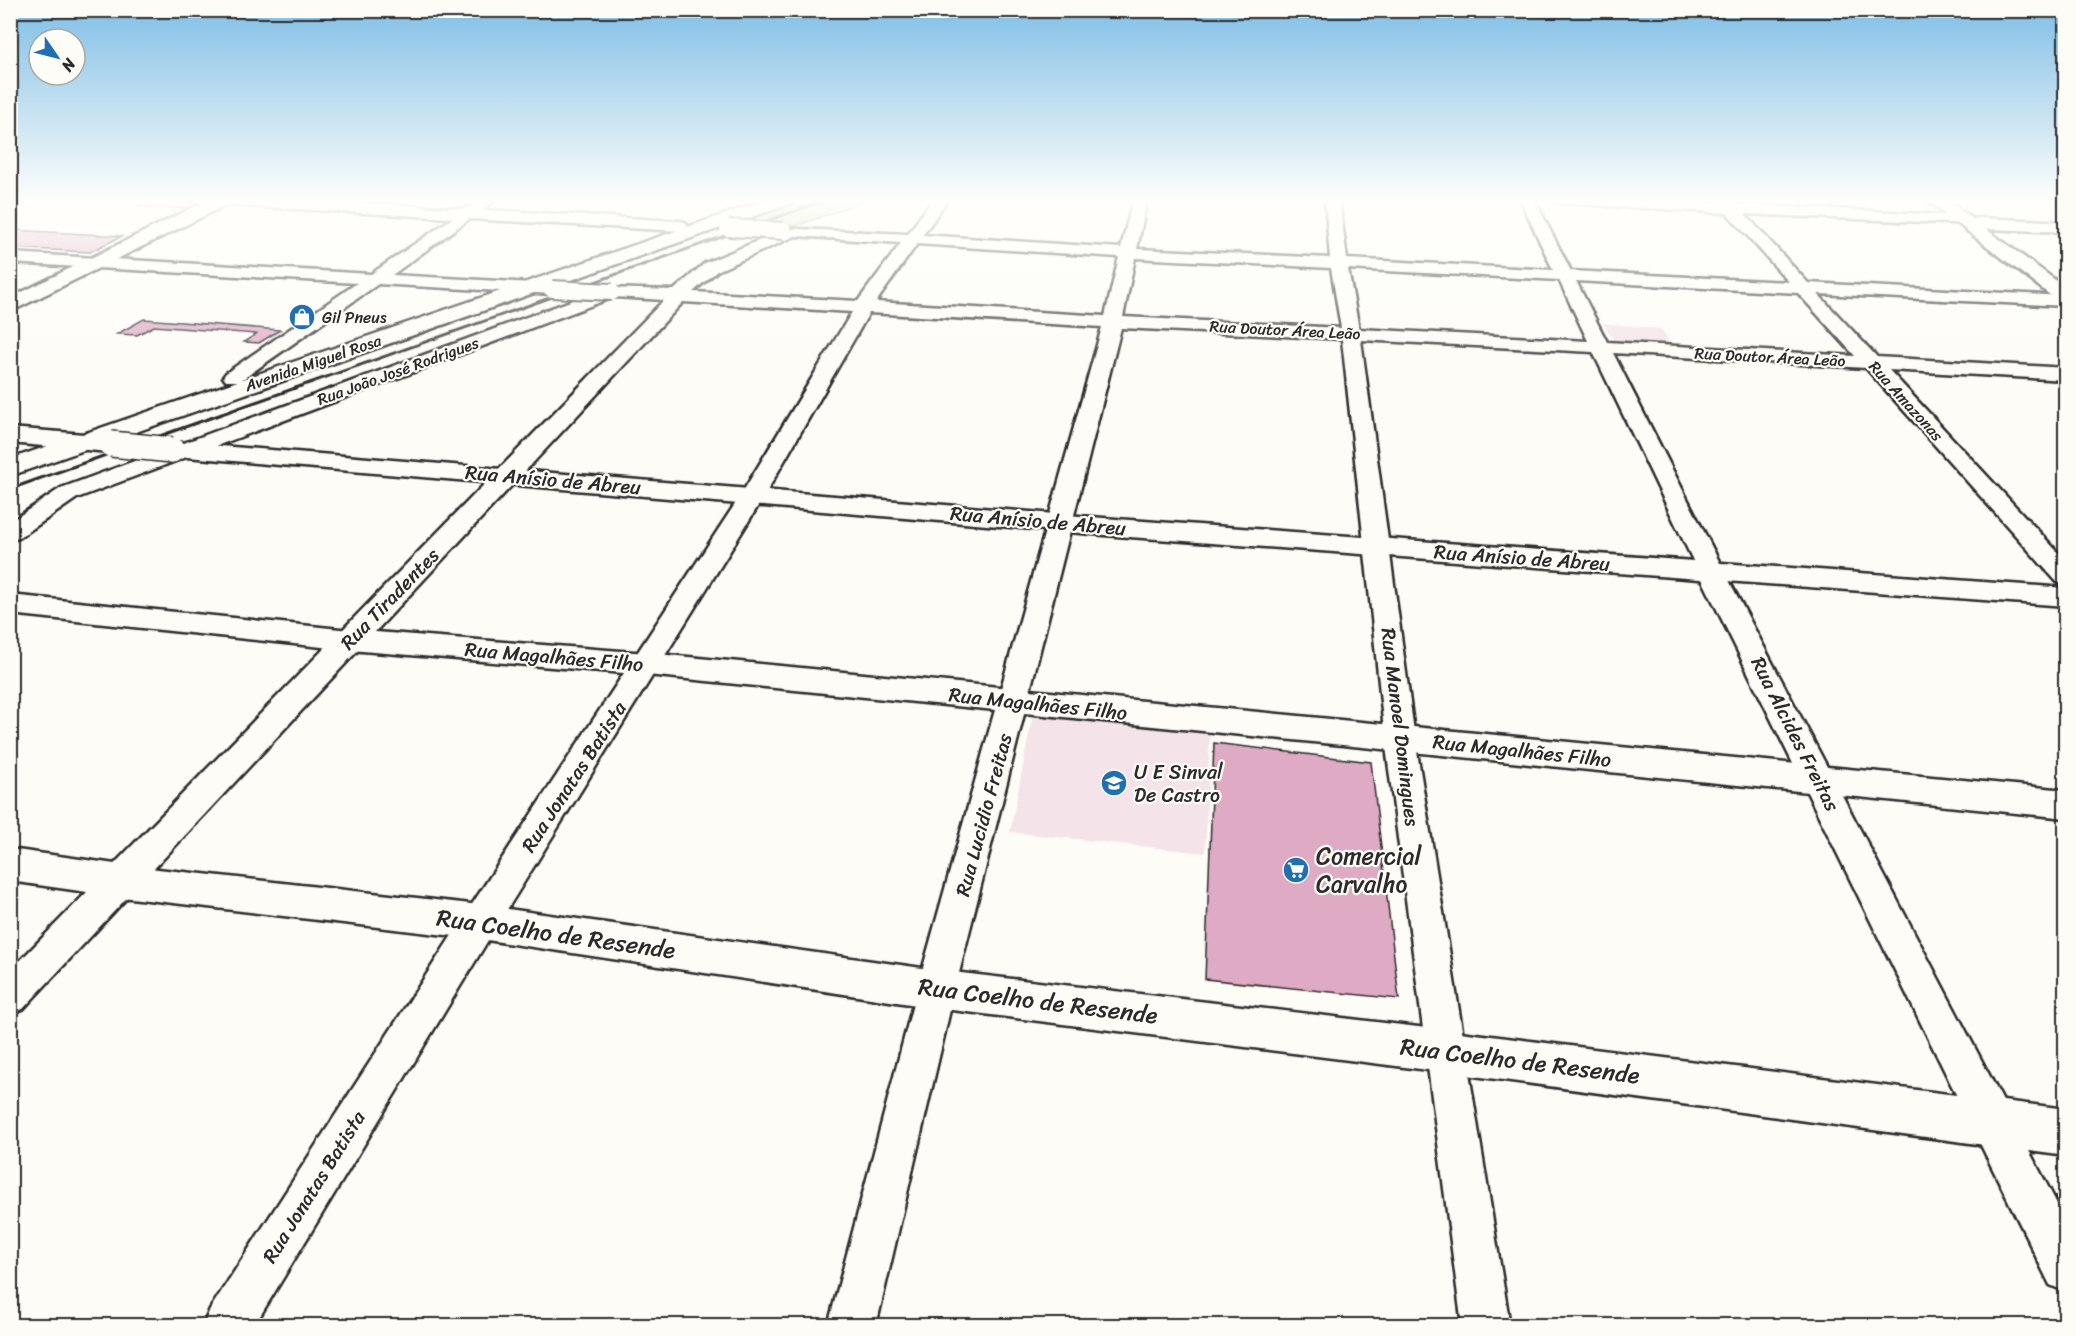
<svg xmlns="http://www.w3.org/2000/svg" width="2076" height="1336" viewBox="0 0 2076 1336" font-family="Sriracha,sans-serif">
	<rect width="100%" height="100%" fill="#fdfcf7"/>
	<filter id="ink" filterUnits="userSpaceOnUse"><feTurbulence type="fractalNoise" baseFrequency=".0167" numOctaves="2"/><feDisplacementMap in="SourceGraphic" scale="12" xChannelSelector="R" yChannelSelector="G"/><feConvolveMatrix kernelMatrix="1 2 1 2 8 2 1 2 1" color-interpolation-filters="sRGB"/></filter>
	<g filter="url(#ink)">
		<!-- built -->
		<g fill="#f4e3e8">
			<polygon points="1603,323 1661,329 1670,343 1614,340"/>
			<polygon points="1033,715 1210,734 1205,853 1010,832"/>
		</g>
		<!-- green -->
		<polygon fill="#bbde99" stroke="#738462" stroke-width="1.5" points="802,199 870,199 796,226 738,221"/>
		<!-- building -->
		<g fill="#deaac4" stroke="#2b2b2b" stroke-width="1.5">
			<polygon points="149,200 200,203 189,209 138,206"/>
			<polygon points="10,231 12,230 122,236 90,252 10,248"/>
			<polygon points="144,319 280,330 259,343 244,342 256,334 154,326 137,335 117,334"/>
			<polygon points="1214,743 1371,762 1399,999 1205,979"/>
		</g>
		<g fill="none" stroke-linecap="round" stroke-linejoin="round">
			<defs>
				<g id="street">
					<polygon points="480,199 497,199 392,275 552,284 558,285 561,289 558,293 552,294 378,284 240,381 226,381 223,377 226,373 357,283 10,263 10,253 371,274"/>
					<path d="M933,199H948L923,235L1121,248L1133,199H1147L1137,249L1330,258L1325,199H1339L1347,259L1553,270L1520,199H1534L1571,271L1789,282L1727,213L1562,203L1555,199H1645L1719,203L1716,199H1731L1736,204L1964,216L1972,221L1969,224L1745,214L1808,283L2066,296V306L1818,294L1877,357L2066,368V380L1889,370L2066,561V585L2057,582L1866,368L1613,353L1724,571L2066,1221V1292L2050,1285L1698,571L1593,352L1361,340L1415,739L1510,1326H1462L1385,739L1342,339L1121,328L955,989L876,1326H828L917,989L1102,327L869,313L763,498L493,932L254,1326H203L210,1309L467,912L739,498L852,312L683,302L23,1009L10,1014V971L664,300L614,297L77,498L19,538L10,540V522L61,488L606,288L674,290L705,263L777,233L778,228L908,234ZM795,236L901,243L858,301L693,292L717,271ZM917,244L1119,257L1105,316L876,302ZM1135,258L1331,268L1341,328L1123,317ZM1348,269L1559,280L1588,341L1359,329ZM1576,281L1798,293L1855,356L1607,342Z"/>
				</g>
				<g id="secondary">
					<polygon points="196,199 298,199 679,221 685,222 688,226 685,230 679,231 226,205 10,312 10,298 202,203"/>
					<polygon points="1926,199 1946,199 1973,219 1980,218 2066,222 2066,232 1986,229 2066,288 2066,304 2059,302"/>
					<polygon points="10,428 109,436 118,439 122,444 118,449 109,452 10,443"/>
					<polygon points="172,442 1116,519 2066,588 2066,606 1116,536 163,455 159,450 163,445"/>
					<polygon points="10,595 350,630 647,653 2066,790 2066,818 647,675 350,650 10,614"/>
					<polygon points="10,849 122,865 480,905 936,970 1444,1030 2066,1109 2066,1156 1444,1072 936,1008 480,939 122,897 10,881"/>
				</g>
				<polygon id="primary" points="769,199 795,199 792,203 10,476 10,459"/>
			</defs>
			<!-- street casing -->
			<use href="#street" stroke="#2b2b2b" stroke-width="5"/>
			<!-- secondary casing -->
			<use href="#secondary" stroke="#2b2b2b" stroke-width="5"/>
			<!-- primary casing -->
			<use href="#primary" stroke="#2b2b2b" stroke-width="5"/>
			<!-- street -->
			<use href="#street" fill="#fdfcf7" fill-rule="evenodd"/>
			<!-- secondary -->
			<use href="#secondary" fill="#fdfcf7" fill-rule="evenodd"/>
			<!-- primary -->
			<use href="#primary" fill="#fdfcf7" fill-rule="evenodd"/>
			<!-- rail -->
			<polyline stroke="#2b2b2b" stroke-width="3" points="10,489 829,199"/>
			<defs>
				<g id="street-bridge">
					<polyline points="728,228 784,231"/>
					<polyline points="552,289 612,292"/>
				</g>
				<polyline id="secondary-bridge" points="111,444 172,450"/>
			</defs>
			<!-- street-bridge casing -->
			<use href="#street-bridge" stroke="#2b2b2b" stroke-width="20" stroke-linecap="butt"/>
			<!-- secondary-bridge casing -->
			<use href="#secondary-bridge" stroke="#2b2b2b" stroke-width="28" stroke-linecap="butt"/>
			<!-- street-bridge -->
			<use href="#street-bridge" stroke="#fdfcf7" stroke-width="16"/>
			<!-- secondary-bridge -->
			<use href="#secondary-bridge" stroke="#fdfcf7" stroke-width="25"/>
		</g>
	</g>
	<!-- sky -->
	<linearGradient id="sky" x2="0" y2="1"><stop stop-color="#7fbee6"/><stop offset="0.52" stop-color="#fefefb"/><stop offset="1" stop-color="#fefefb" stop-opacity="0"/></linearGradient>
	<rect width="2076" height="386" fill="url(#sky)"/>
	<!-- icons -->
	<defs>
		<symbol id="shop-disc" viewBox="-11 -11 22 22"><circle r="9.5" fill="#1f6fb2" stroke="#fdfcf7"/><path d="M-5-2.5h2.3a2.7 3.5 0 0 1 5.4 0H5L5.5 6h-11ZM-1.5-2.5h3a1.5 2.3 0 0 0-3 0Z" fill="#fff"/></symbol>
		<symbol id="school-disc" viewBox="-11 -11 22 22"><circle r="9.5" fill="#1f6fb2" stroke="#fdfcf7"/><path d="M0-5L7-2L0 1L-7-2ZM-4 1L0 2.5L4 1V4Q0 6-4 4Z" fill="#fff"/></symbol>
		<symbol id="supermarket-disc" viewBox="-11 -11 22 22"><circle r="9.5" fill="#1f6fb2" stroke="#fdfcf7"/><path d="M-6-5.5h2.5l.6 2H6L4.5 2H-2.5L-4.4-4H-6ZM-1.5 3.2a1.3 1.3 0 1 0 .1 0ZM3 3.2a1.3 1.3 0 1 0 .1 0Z" fill="#fff"/></symbol>
	</defs>
	<g fill-rule="evenodd">
		<use href="#shop-disc" x="287" y="302" width="30" height="30"/>
		<use href="#school-disc" x="1099" y="768" width="30" height="30"/>
		<use href="#supermarket-disc" x="1281" y="855" width="30" height="30"/>
	</g>
	<g text-anchor="middle" dominant-baseline="central" stroke-width="4.5" stroke-linejoin="round" paint-order="stroke">
		<!-- far-poi labels -->
		<g font-size="16" fill="#2b2b2b" stroke="#fdfcf7" text-anchor="start">
			<text x="322" y="317">Gil Pneus</text>
		</g>
		<!-- far-street labels -->
		<g font-size="16" fill="#2b2b2b" stroke="#fdfcf7">
			<text transform="translate(1285 330) rotate(3)">Rua Doutor Área Leão</text>
			<text transform="translate(1770 357) rotate(3)">Rua Doutor Área Leão</text>
			<text transform="translate(313 363) rotate(-19)">Avenida Miguel Rosa</text>
			<text transform="translate(398 371) rotate(-20)">Rua João José Rodrigues</text>
			<text transform="translate(1906 401) rotate(48)">Rua Amazonas</text>
		</g>
		<!-- street labels -->
		<g font-size="20" fill="#2b2b2b" stroke="#fdfcf7">
			<text transform="translate(553 480) rotate(5)">Rua Anísio de Abreu</text>
			<text transform="translate(1038 521) rotate(5)">Rua Anísio de Abreu</text>
			<text transform="translate(1522 558) rotate(4)">Rua Anísio de Abreu</text>
			<text transform="translate(390 599) rotate(-46)">Rua Tiradentes</text>
			<text transform="translate(554 657) rotate(5)">Rua Magalhães Filho</text>
			<text transform="translate(1038 704) rotate(6)">Rua Magalhães Filho</text>
			<text transform="translate(1400 727) rotate(83)">Rua Manoel Domingues</text>
			<text transform="translate(1795 734) rotate(63)">Rua Alcides Freitas</text>
			<text transform="translate(1522 751) rotate(6)">Rua Magalhães Filho</text>
			<text transform="translate(574 777) rotate(-57)">Rua Jonatas Batista</text>
			<text transform="translate(984 815) rotate(-75)">Rua Lucidio Freitas</text>
			<text transform="translate(314 1187) rotate(-58)">Rua Jonatas Batista</text>
		</g>
		<!-- poi labels -->
		<g font-size="20" fill="#2b2b2b" stroke="#fdfcf7" text-anchor="start">
			<text x="1134" y="772">U E Sinval<tspan x="1134" dy="23">De Castro</tspan></text>
		</g>
		<!-- near-poi labels -->
		<g font-size="24" fill="#2b2b2b" stroke="#fdfcf7" text-anchor="start">
			<text x="1316" y="856">Comercial<tspan x="1316" dy="28">Carvalho</tspan></text>
		</g>
		<!-- near-street labels -->
		<g font-size="24" fill="#2b2b2b" stroke="#fdfcf7">
			<text transform="translate(556 934) rotate(8)">Rua Coelho de Resende</text>
			<text transform="translate(1038 1001) rotate(7)">Rua Coelho de Resende</text>
			<text transform="translate(1520 1061) rotate(7)">Rua Coelho de Resende</text>
		</g>
	</g>
	<!-- margin -->
	<rect width="2076" height="1336" fill="none" stroke="#fdfcf7" stroke-width="36"/>
	<rect x="18" y="18" width="2040" height="1300" fill="none" stroke="#2b2b2b" stroke-width="2" filter="url(#ink)"/>
	<!-- north arrow -->
	<g transform="translate(57 57) rotate(125)"><circle r="28" fill="#fdfcf7" stroke="#a9a8a5" stroke-width="1.5"/>
	<path d="M0-4.5L10 22L0 15L-10 22Z" fill="#1f6fb2"/>
	<text y="-9" font-size="16" font-weight="bold" text-anchor="middle" fill="#2b2b2b">N</text>
	</g>
</svg>
